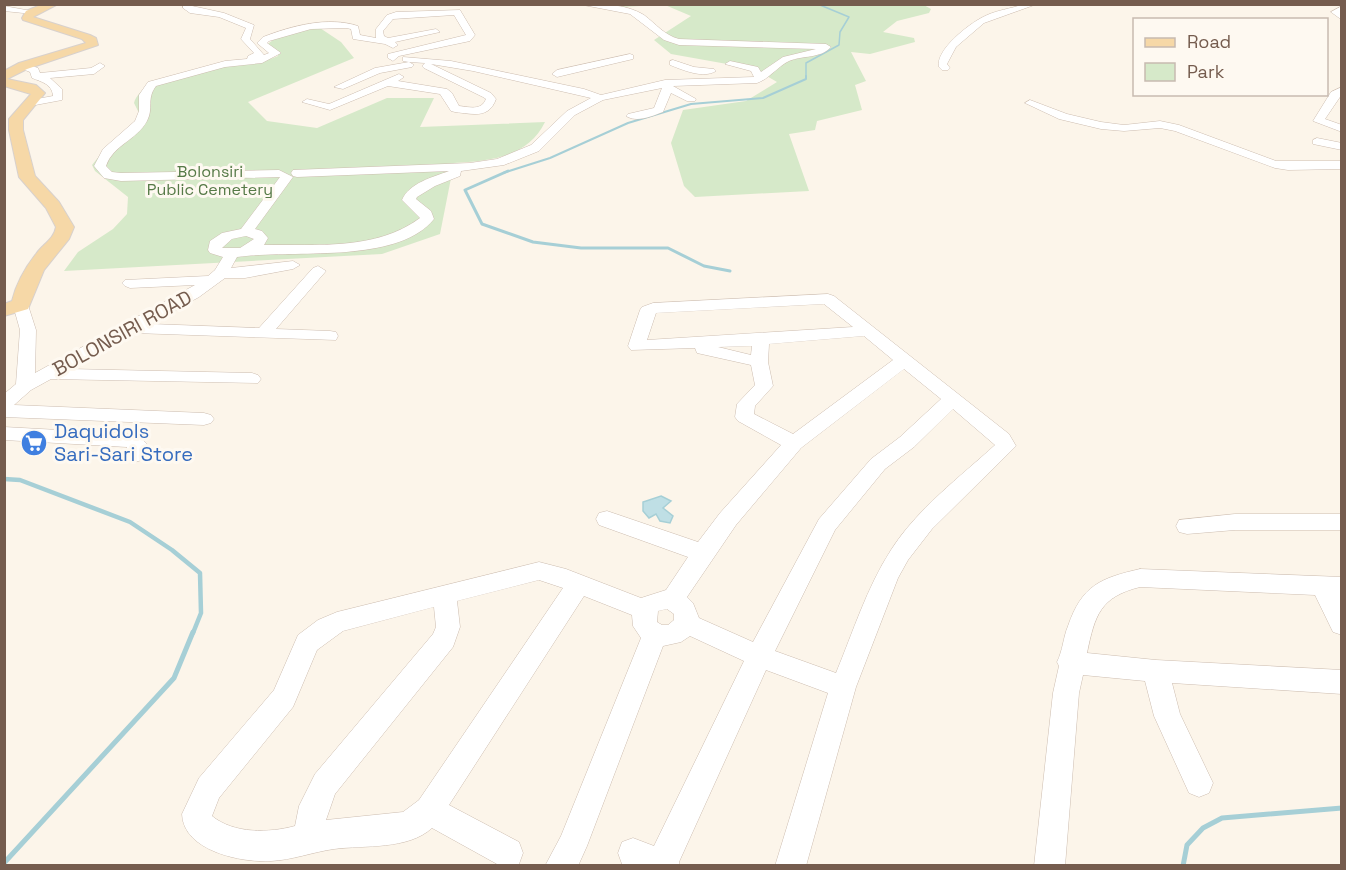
<svg xmlns="http://www.w3.org/2000/svg" width="1346" height="870" viewBox="0 0 1346 870" font-family="'Space Grotesk',sans-serif">
	<rect width="100%" height="100%" fill="#fcf5ea"/>
	<!-- green -->
	<g fill="#d6e9c9">
		<polygon points="922,4 931,9 929,13 897,21 883,32 914,38 915,42 870,54 851,52 866,81 855,85 862,110 817,121 815,130 789,134 809,191 695,197 684,186 671,143 683,110 746,101 777,82 755,69 671,54 654,40 691,16 665,5 617,7 615,5"/>
		<path d="M320,28L341,42L354,58L248,102L267,121L317,128L387,98H434L420,127L545,122C528,158 488,161 454,163L440,234L382,254L64,271L78,252L113,229L127,214L128,197L95,171L92,165L104,150L141,117L134,103C146,65 245,71 278,56V51L267,45C279,32 303,31 320,28Z"/>
	</g>
	<!-- water -->
	<polygon fill="#bfdfe5" stroke="#a6cfd6" stroke-width="1.5" points="661,496 671,501 663,508 673,516 670,523 660,521 656,514 649,518 643,511 643,502"/>
	<g fill="none" stroke-linecap="round" stroke-linejoin="round">
		<!-- stream-far4 -->
		<polyline stroke="#a6cfd6" stroke-width="1.5" points="806,77 806,63 839,45 840,32 849,17 820,5"/>
		<!-- stream-far3 -->
		<polyline stroke="#a6cfd6" stroke-width="2" points="503,173 550,158 628,123 691,104 763,98 806,79 806,76"/>
		<!-- stream-far2 -->
		<polyline stroke="#a6cfd6" stroke-width="3" points="508,171 465,190 482,224 533,242 581,248 668,248 704,266 730,271"/>
		<!-- stream-far1 -->
		<polyline stroke="#a6cfd6" stroke-width="4.5" points="4,479 20,480 130,522 172,550 200,573 201,613 193,633"/>
		<!-- stream -->
		<g stroke="#a6cfd6" stroke-width="5">
			<polyline points="4,863 174,678 193,632"/>
			<polyline points="1183,866 1187,845 1203,828 1222,818 1342,808"/>
		</g>
		<defs>
			<g id="minor">
				<path d="M183,4L224,13L254,25L250,39L264,55L269,53L257,43L263,37C291,26 328,16 358,26L360,35L376,38V29L387,15L396,12L460,10L475,35L470,41L399,56L393,61L388,58V54L466,35L454,15L393,19L383,31L384,36L388,38L436,29L440,32L395,42L398,45L393,48L385,44L353,39L351,29L346,28L311,29L269,41L267,43L281,53L262,63L225,67L156,86C146,99 154,108 147,121C137,140 113,145 106,166L112,172L121,173L279,170L293,177L255,229L262,231L268,238L264,245C317,244 375,251 420,218L402,200C409,183 433,177 449,171L297,177L293,176L291,173L293,170L470,163L497,159L531,145L567,111L591,98L473,71L431,64L491,93L496,99C489,119 473,114 455,112L451,111L440,94L388,86L330,110L302,102L307,99L329,104L399,74L404,77L398,81L447,89L452,93L459,106C470,107 481,111 486,99L483,97L424,68L422,66L425,63L409,62L414,65L412,67L380,73L343,89L334,87L375,68L409,62L403,61V57L451,61L584,89L601,95L665,80L754,77L751,71L725,64L730,61L758,67L761,72L783,57L816,49L679,45L664,40L630,14L578,4C600,4 624,3 644,15C656,24 664,35 679,39L826,44L831,47C820,59 803,55 789,61C777,67 769,79 757,83L673,86L696,99L695,101H687L671,93L663,112C652,116 637,123 626,116L628,114L654,108L662,88L603,100L575,115L539,151L504,165L461,171L460,176L435,186L417,197L416,199L431,211L434,219C397,265 291,249 237,257L231,268L293,261L300,265L293,269L245,278H225L199,297L151,324L259,328L313,268L318,266L326,271L276,329L330,331L336,332L338,336L336,340L134,333L69,369L252,373L258,375L261,379L258,383L51,379L31,390L14,405L204,413L211,415L214,419L211,423L204,425L4,417V394L16,384L20,330L13,305L15,302H27L36,330L35,373L195,285L130,288L125,286L122,283L125,280L208,276L215,270L223,257L210,253L208,250L210,241L222,233L241,229L280,177L121,181L104,178L94,166L103,149L135,121L139,111V95L148,82L225,61L247,59L248,56L254,53L241,39L246,28L219,17L190,13L183,8ZM246,236L254,239L240,248H222L232,239Z"/>
				<path d="M1024,4H1037L984,23L956,47L947,64L950,68L948,70H942L939,67C935,50 969,24 983,17C996,10 1011,9 1024,4Z"/>
				<polygon points="4,6 37,12 33,14 4,11"/>
				<polygon points="1342,6 1342,20 1331,12"/>
				<polygon points="630,54 633,55 633,59 557,77 552,74 557,70"/>
				<path d="M673,60L694,67L714,69L716,71C703,79 683,70 670,65V61Z"/>
				<path d="M23,63L38,68L40,73L91,68L100,63L105,66L94,74L50,78L62,89V100L30,106L26,105V101L53,96C52,84 42,82 32,78L30,72L20,68V64Z"/>
				<polygon points="1342,87 1342,94 1325,119 1342,125 1342,132 1313,121 1331,92"/>
				<polygon points="1030,100 1067,114 1101,122 1124,125 1160,121 1179,125 1276,161 1342,161 1342,169 1288,170 1275,168 1175,131 1160,128 1124,131 1101,129 1059,119 1025,103"/>
				<polygon points="1317,138 1342,143 1342,150 1313,144 1313,140"/>
				<path d="M828,294L834,296L1009,434L1016,446L932,529L908,560L898,578L856,687L806,866H775L828,693L766,670L679,862L680,866L622,864L618,853L622,842L633,838L654,846L744,661L690,636L681,642L663,646L587,846L578,866H545L561,836L641,638L633,626L632,615L584,596L449,805L519,842L523,853L519,864H497L432,828C408,850 365,845 334,849C313,852 292,860 271,861C242,863 183,851 182,814L199,778L274,690L298,635L318,620L337,612L539,562L566,569L641,598L666,590L688,557L599,525L596,519L599,513L607,511L698,542L720,513L781,445L738,421L735,417L737,404L755,385L751,365L697,353L695,348L631,350L628,346L640,310L642,307L653,303ZM824,304L853,327L647,340L656,313ZM864,336L893,360L793,434L754,414L755,406L773,386L768,362L769,344ZM752,346L751,355L718,347ZM904,369L941,399L900,437L871,459L819,519L753,642L699,618L693,603L687,597L736,525L801,448ZM953,409L995,445C960,477 917,509 891,550C867,587 853,632 836,673L775,651L835,530L885,469L914,447ZM539,580L563,588L419,800L403,812L326,820L335,794L453,647L460,627L457,601ZM434,607L436,627L433,634L315,774L299,806L295,826C269,833 234,834 212,816L219,798L293,707L317,650L343,631ZM667,609L674,614V620L668,625H662L657,622L658,611Z"/>
				<polygon points="4,427 132,434 139,436 149,446 142,460 135,462 128,460 125,455 127,447 4,440"/>
				<polygon points="1235,514 1342,514 1342,530 1235,530 1187,534 1179,532 1176,526 1179,520"/>
				<path d="M1140,569L1342,577V596H1340L1342,635L1333,632L1315,595L1140,587C1100,597 1095,615 1087,653L1156,660L1342,670V694L1172,683L1180,714L1213,783L1209,793L1199,797L1189,793L1154,716L1145,681L1083,675L1079,693L1065,866H1034L1053,693L1059,666L1057,662C1063,650 1063,638 1068,626C1082,585 1101,578 1140,569Z"/>
			</g>
			<path id="major" d="M43,4H58L33,17L90,35L96,38L98,45L27,69L7,79L36,85L45,93L23,120V130L35,176L59,202L74,227L69,239L44,270L28,309L4,316V304L12,301C16,284 25,268 36,254C43,244 54,239 56,227L46,208L19,177L9,130V119L31,94L4,86V71L19,63L86,43L82,39L23,20L22,18L26,11Z"/>
		</defs>
		<!-- minor casing -->
		<use href="#minor" stroke="#cdbdb0" stroke-width="1"/>
		<!-- major casing -->
		<use href="#major" stroke="#d8d1cd" stroke-width="2"/>
		<!-- minor -->
		<use href="#minor" fill="#fff" fill-rule="evenodd"/>
		<!-- major -->
		<use href="#major" fill="#f6d8a7" fill-rule="evenodd"/>
	</g>
	<!-- icons -->
	<defs>
		<symbol id="supermarket-disc" viewBox="-11 -11 22 22"><circle r="9.5" fill="#3f7fe0" stroke="#fef9f1"/><path d="M-6-5.5h2.5l.6 2H6L4.5 2H-2.5L-4.4-4H-6ZM-1.5 3.2a1.3 1.3 0 1 0 .1 0ZM3 3.2a1.3 1.3 0 1 0 .1 0Z" fill="#fff"/></symbol>
	</defs>
	<g fill-rule="evenodd">
		<use href="#supermarket-disc" x="19" y="428" width="30" height="30"/>
	</g>
	<g text-anchor="middle" dominant-baseline="central" stroke-width="6" stroke-linejoin="round" paint-order="stroke">
		<!-- far-park labels -->
		<g font-size="16" fill="#567a47" stroke="#fef9f1">
			<text x="210" y="171">Bolonsiri<tspan x="210" dy="18">Public Cemetery</tspan></text>
		</g>
		<!-- street labels -->
		<g font-size="20" fill="#755c4e" stroke="#fef9f1">
			<text transform="translate(122 333) rotate(-29)">BOLONSIRI ROAD</text>
		</g>
		<!-- shop labels -->
		<g font-size="20" fill="#366cbe" stroke="#fef9f1" text-anchor="start">
			<text x="54" y="431">Daquidols<tspan x="54" dy="23">Sari-Sari Store</tspan></text>
		</g>
	</g>
	<!-- border -->
	<rect width="1346" height="870" fill="none" stroke="#755c4e" stroke-width="12"/>
	<!-- legend -->
	<rect x="1133" y="18" width="195" height="78" fill="#fef9f1" stroke="#c7bab0" stroke-width="1.5"/>
	<rect x="1145" y="38" width="30" height="9" fill="#f6d8a7" stroke="#c7bab0" stroke-width="1.5"/>
	<text x="1187" y="48" font-size="18" fill="#755c4e">Road</text>
	<rect x="1145" y="63" width="30" height="18" fill="#d6e9c9" stroke="#c7bab0" stroke-width="1.5"/>
	<text x="1187" y="78" font-size="18" fill="#755c4e">Park</text>
</svg>
